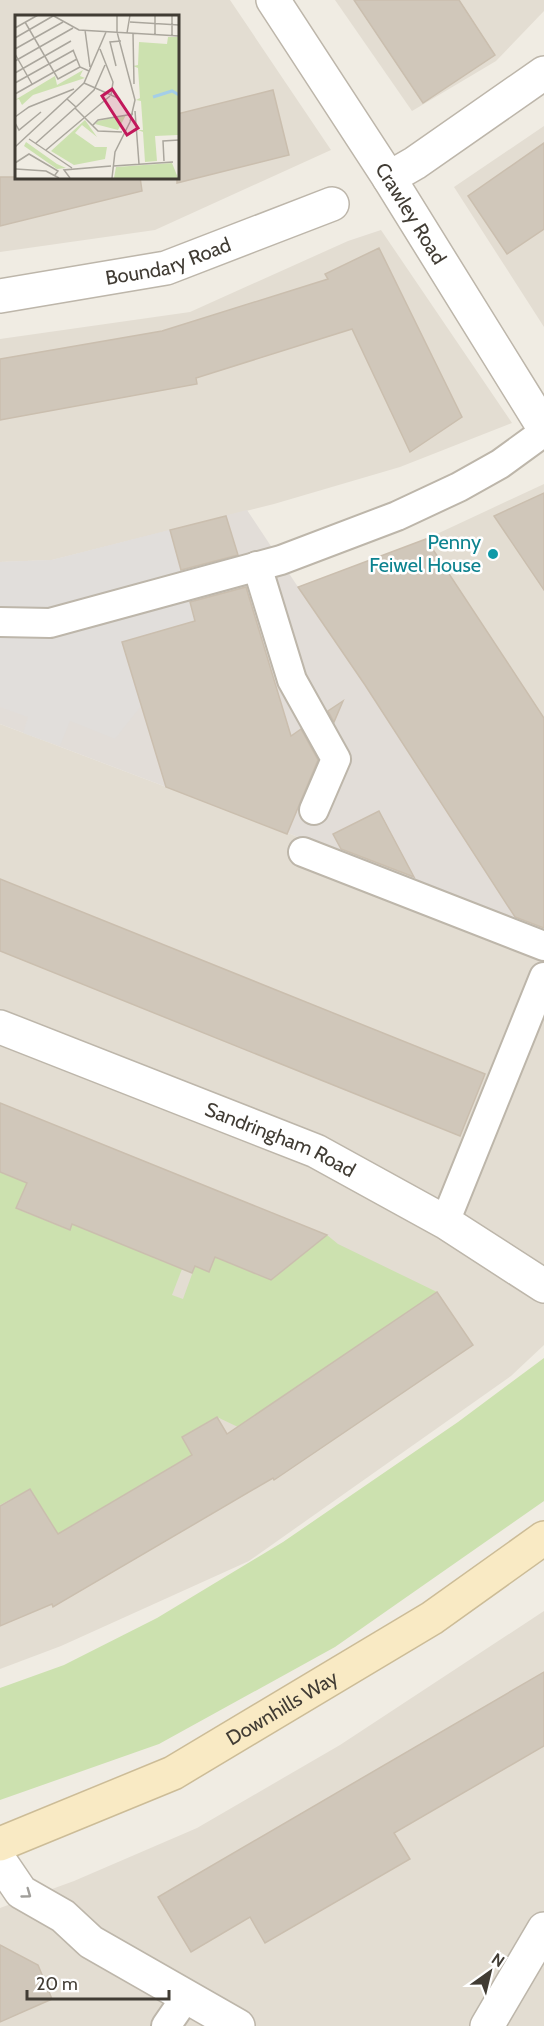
<svg xmlns="http://www.w3.org/2000/svg" width="544" height="2026" viewBox="0 0 544 2026" font-family="Cabin,sans-serif">
	<rect width="100%" height="100%" fill="#f0ece3"/>
	<!-- residential -->
	<g fill="#e3ddd2" fill-rule="evenodd">
		<path d="M0,0H230L331,150L155,230L0,252ZM16,16H177V177H16Z"/>
		<polygon points="335,0 544,0 544,11 496,61 412,111"/>
		<polygon points="544,126 544,327 454,187"/>
		<polygon points="381,230 512,423 400,467 274,504 52,560 0,562 0,339 190,312 348,241"/>
		<polygon points="544,484 544,718 426,539"/>
		<polygon points="0,724 544,930 544,1345 511,1376 249,1561 61,1646 0,1669"/>
		<polygon points="544,1611 544,2026 0,2026 0,1908 74,1881 197,1828 340,1745"/>
	</g>
	<!-- industrial -->
	<polygon fill="#e2ddd8" points="247,510 298,587 426,539 544,718 544,930 0,724 0,562 52,560"/>
	<!-- green -->
	<g fill="#cce1af">
		<polygon points="0,1172 27,1183 17,1209 69,1230 72,1224 162,1238 154,1258 182,1269 172,1295 183,1299 195,1266 209,1272 215,1257 271,1280 327,1235 338,1244 437,1292 238,1427 217,1417 182,1437 192,1455 58,1534 30,1489 0,1505"/>
		<polygon points="544,1358 544,1501 335,1647 159,1744 0,1800 0,1688 64,1665 157,1618 283,1542 458,1422"/>
	</g>
	<!-- parking -->
	<polygon fill="#e1dedb" points="170,530 181,569 238,554 252,604 122,642 141,706 115,739 70,721 60,746 23,733 28,717 0,707 0,562 52,560"/>
	<!-- building -->
	<g fill="#d0c7ba" stroke="#cabeae" stroke-width="1.5">
		<polygon points="354,0 459,0 495,55 423,103"/>
		<polygon points="273,90 289,155 177,183 177,114"/>
		<polygon points="544,143 544,229 507,254 468,196"/>
		<polygon points="0,177 140,177 142,191 0,226"/>
		<polygon points="379,248 462,417 410,452 352,329 196,378 197,384 0,420 0,359 162,331 328,279 325,274"/>
		<polygon points="544,493 544,590 494,516"/>
		<polygon points="226,516 238,555 181,570 170,530"/>
		<polygon points="426,539 544,718 544,928 515,917 365,685 298,587"/>
		<polygon points="246,587 291,736 301,729 318,760 287,834 166,787 122,642 195,621 190,602"/>
		<polygon points="343,701 334,722 328,711"/>
		<polygon points="379,811 414,877 341,849 333,834"/>
		<polygon points="0,879 485,1074 460,1136 0,951"/>
		<polygon points="0,1103 327,1235 271,1280 215,1257 209,1272 195,1266 192,1273 72,1224 70,1230 16,1208 27,1183 0,1172"/>
		<polygon points="437,1292 473,1345 274,1480 273,1478 53,1607 52,1604 0,1626 0,1506 30,1489 58,1534 192,1455 182,1437 217,1417 227,1434"/>
		<polygon points="544,1672 544,1746 394,1833 410,1859 265,1943 250,1917 191,1952 158,1897"/>
		<polygon points="0,1945 38,1965 52,1999 0,2022"/>
	</g>
	<g fill="none" stroke-linecap="round" stroke-linejoin="round">
		<defs>
			<g id="lane">
				<polyline points="257,566 292,680 336,759 314,810"/>
				<polyline points="0,622 50,623 281,560 397,516 459,487 500,464 544,432"/>
				<polyline points="303,852 544,946"/>
				<polyline points="445,1222 544,977"/>
				<polyline points="166,2026 186,1997"/>
			</g>
			<g id="street">
				<path id="s1" d="M273,0L389,178L544,428"/>
				<polyline points="389,178 415,163 544,73"/>
				<path id="s2" d="M0,296L166,268L332,204"/>
				<path id="s3" d="M0,1027L316,1151L445,1222L544,1286"/>
				<polyline points="0,1861 21,1892 63,1916 91,1942 238,2026"/>
				<polyline points="487,2026 544,1929"/>
			</g>
			<g id="secondary">
				<path id="s4" d="M0,1844L173,1773L432,1618L544,1538"/>
			</g>
		</defs>
		<!-- lane casing -->
		<use href="#lane" stroke="#bdb6aa" stroke-width="32"/>
		<!-- street casing -->
		<use href="#street" stroke="#bdb6aa" stroke-width="36"/>
		<!-- secondary casing -->
		<use href="#secondary" stroke="#ccbc97" stroke-width="36"/>
		<!-- lane -->
		<use href="#lane" stroke="#fff" stroke-width="28"/>
		<!-- street -->
		<use href="#street" stroke="#fff" stroke-width="33"/>
		<!-- secondary -->
		<use href="#secondary" stroke="#f9eac4" stroke-width="33"/>
	</g>
	<!-- one-way arrows -->
	<defs><path id="oneway-chevron" d="M-2-3.5L2.5 0L-2 3.5" fill="none" stroke-width="1.6" stroke-linecap="round" stroke-linejoin="round" transform="scale(1.5)"/></defs>
	<use stroke="#a09e9a" href="#oneway-chevron" transform="translate(27 1894) rotate(36)"/>
	<!-- markers -->
	<circle fill="#0f9aa8" stroke="#fff" stroke-width="2" cx="493" cy="554" r="6"/>
	<g text-anchor="middle" dominant-baseline="central" stroke-width="5" stroke-linejoin="round" paint-order="stroke">
		<!-- street labels -->
		<g font-size="20" fill="#413c34" stroke="#fff">
			<text stroke="none"><textPath href="#s1" startOffset="254">Crawley Road</textPath></text>
			<text stroke="none"><textPath href="#s2" startOffset="172">Boundary Road</textPath></text>
			<text stroke="none"><textPath href="#s3" startOffset="302">Sandringham Road</textPath></text>
			<text stroke="none"><textPath href="#s4" startOffset="314">Downhills Way</textPath></text>
		</g>
		<!-- culture labels -->
		<g font-size="20" fill="#0d838f" stroke="#fff" text-anchor="end">
			<text x="481" y="542">Penny<tspan x="481" dy="23">Feiwel House</tspan></text>
		</g>
	</g>
	<!-- overview -->
	<g transform="translate(15 15)">
		<rect width="164" height="164" fill="#f0ece3"/>
		<path d="M153,22H163V120L140,121L142,146L130,147L128,117L123,115H128L126,86L121,85L125,83L123,53L118,51L123,50L124,27L152,29ZM68,55L65,61L70,63L18,80L7,90L4,84L0,85L40,61L42,70ZM111,100L103,115L80,109L83,106ZM70,105L82,122L67,110L60,118L80,132H92L90,144L59,150L36,136ZM11,127L42,149L51,153L42,154L9,131ZM157,148L163,163H99L101,152Z" fill="#cce1af"/>
		<path fill="none" stroke="#a4cee8" stroke-width="3" d="M138,82L157,76L164,80"/>
		<path fill="none" stroke="#aaa69d" stroke-width="1.5" d="M37,0L64,15L164,21M10,7L43,64L65,52M115,7L164,10M0,13L23,0M70,15L75,52M112,18L115,0M118,18L119,69M140,20V0M157,21V0M0,23L38,1M0,34L48,7M85,34L98,67L96,80M58,35L65,52L74,56M0,39L17,69M0,46L58,13M101,51L95,27L106,26M0,58L56,26M0,68L59,35M69,68L105,84M0,79L62,44M52,84L61,92L79,75L90,50M120,96L124,149M0,102L14,92L59,74M0,108L4,115L26,97M77,111L83,105L118,99M14,124L57,153M21,128L60,93L83,116L107,117M0,132L69,68L91,17M31,135L95,81M149,146L148,126L164,125M0,148L14,139L43,156L40,160M98,151L158,147M1,154L31,156L44,163M55,163L49,155L96,151M97,163L100,137L115,107L120,85L102,17V0"/>
		<path fill="#c2185b" fill-opacity="0.15" stroke="#c2185b" stroke-width="3" d="M97,74L123,113L112,120L87,81Z"/>
		<rect width="164" height="164" fill="none" stroke="#413c34" stroke-width="3"/>
	</g>
	<!-- north arrow -->
	<g transform="translate(490 1972) rotate(34)" stroke="#ffffff" stroke-width="4.5" paint-order="stroke">
	<path d="M0-4.5L10 22L0 15L-10 22Z" fill="#413c34"/>
	<text y="-9" font-size="16" font-weight="bold" text-anchor="middle" fill="#413c34">N</text>
	</g>
	<!-- scale -->
	<path d="M27 1990v9h142v-9" fill="none" stroke="#413c34" stroke-width="3"/>
	<text x="36" y="1990" font-size="18" fill="#413c34" stroke="#ffffff" stroke-width="4.5" paint-order="stroke">20 m</text>
</svg>
